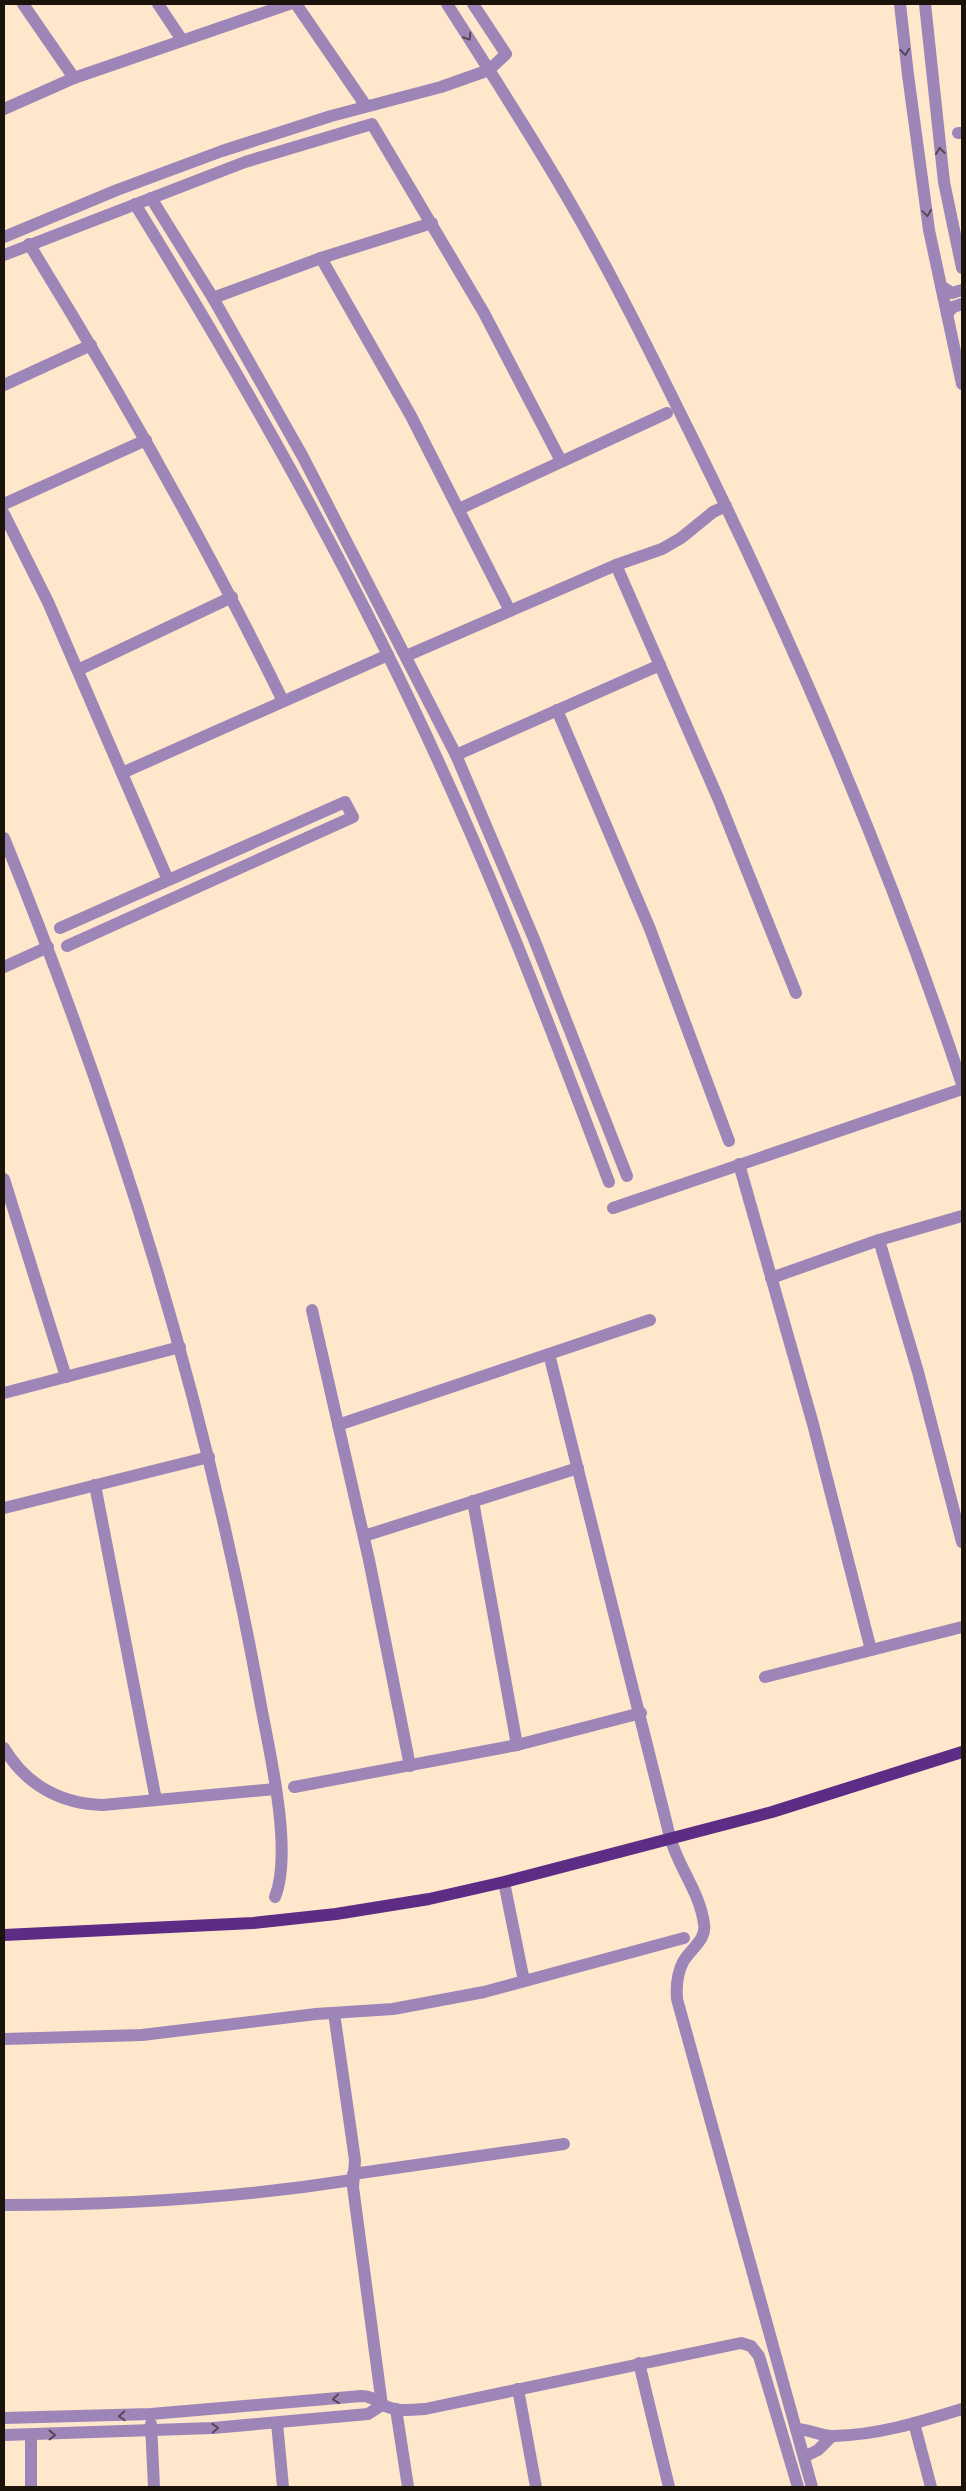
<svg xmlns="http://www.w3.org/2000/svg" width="966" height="2491" viewBox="0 0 966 2491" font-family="Lato,sans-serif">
	<rect width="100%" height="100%" fill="#ffe7cb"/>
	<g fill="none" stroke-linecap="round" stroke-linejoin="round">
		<!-- minor -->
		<g stroke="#9d86b7" stroke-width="12">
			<polyline points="23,4 74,78"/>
			<polyline points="158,4 182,40"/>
			<polyline points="296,4 366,106"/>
			<path d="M447,4C489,70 532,136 571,204C616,282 656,364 696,445C798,652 889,864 962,1084"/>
			<polyline points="900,4 908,75 929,230 962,384"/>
			<polyline points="925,4 944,182 962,268"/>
			<polyline points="4,109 74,78 289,4"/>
			<polyline points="958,133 962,133"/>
			<polyline points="151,198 213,298 303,457 456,755 534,939 627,1176"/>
			<path d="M135,204C249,389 356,578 445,776C506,909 557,1045 609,1182"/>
			<polyline points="4,237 117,190 222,151 331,116 441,87 489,70 506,54 473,4"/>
			<path d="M29,244C121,393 206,544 283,701"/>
			<polyline points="4,255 245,162 372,124 484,313 561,461"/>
			<polyline points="321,258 411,416 510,611"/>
			<polyline points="941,286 952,293 962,290"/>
			<polyline points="213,298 321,258 432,223"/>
			<polyline points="947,314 953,307 962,304"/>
			<polyline points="4,385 91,345"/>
			<polyline points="4,504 146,440"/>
			<polyline points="459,509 667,413"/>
			<polyline points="4,514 48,602 168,880"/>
			<polyline points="616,565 718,798 796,993"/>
			<polyline points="406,656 616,565 662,549 681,538 713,512 726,506"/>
			<polyline points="78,670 232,597"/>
			<polyline points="557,710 650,929 729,1141"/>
			<polyline points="456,755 660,665"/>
			<polyline points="122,773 388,655"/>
			<path d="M4,838C119,1121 207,1404 261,1706C270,1754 293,1852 275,1897"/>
			<polyline points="60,928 345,802 353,817 67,946"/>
			<polyline points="4,967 48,947"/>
			<polyline points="739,1164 813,1424 871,1650"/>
			<polyline points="4,1179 66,1377"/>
			<polyline points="613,1208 962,1089"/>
			<polyline points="879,1240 918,1372 962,1542"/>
			<polyline points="771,1278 879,1240 962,1216"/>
			<polyline points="312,1310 369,1560 410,1766"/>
			<path d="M549,1354C590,1515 630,1676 670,1837C678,1867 700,1892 704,1924C707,1940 690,1949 683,1962C677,1974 676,1986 677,1999L812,2487"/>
			<polyline points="4,1393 180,1347"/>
			<polyline points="338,1425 650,1320"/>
			<polyline points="95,1485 156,1800"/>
			<polyline points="473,1501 517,1745"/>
			<polyline points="4,1508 209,1457"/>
			<polyline points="364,1536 578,1468"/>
			<polyline points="765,1677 962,1627"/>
			<path d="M4,1748C26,1785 61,1804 103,1805L275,1789"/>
			<polyline points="294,1787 517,1745 641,1713"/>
			<polyline points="504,1882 524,1981"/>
			<polyline points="334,2013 355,2160 353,2187 382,2405"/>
			<polyline points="4,2039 142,2035 316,2014 393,2009 484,1992 684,1938"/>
			<polyline points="353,2174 564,2144"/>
			<path d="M4,2205C121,2205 237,2198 352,2180"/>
			<polyline points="639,2363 669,2487"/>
			<polyline points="518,2389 536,2487"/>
			<polyline points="396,2409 408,2487"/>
			<path d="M4,2418L151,2414L361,2396C371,2396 375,2400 383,2405C396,2412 411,2410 425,2409L741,2343L751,2346L759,2356L798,2487"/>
			<polyline points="277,2423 283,2487"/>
			<polyline points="914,2423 931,2487"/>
			<polyline points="151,2424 154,2487"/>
			<path d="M796,2429C810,2429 822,2437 834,2436C878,2435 920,2422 962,2409"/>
			<polyline points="4,2435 213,2428 368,2414 382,2405"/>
			<polyline points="31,2435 31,2487"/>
			<polyline points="804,2457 818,2450 831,2437"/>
		</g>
		<!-- major -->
		<polyline stroke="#5d2d86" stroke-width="12" points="4,1935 253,1923 336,1914 429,1899 504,1882 772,1812 962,1752"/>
	</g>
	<!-- one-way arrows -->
	<defs><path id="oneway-chevron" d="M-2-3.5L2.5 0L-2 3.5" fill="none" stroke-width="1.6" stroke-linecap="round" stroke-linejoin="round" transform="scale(1.25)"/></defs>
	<g stroke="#564757">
		<use href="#oneway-chevron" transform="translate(468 37) rotate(57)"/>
		<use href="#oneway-chevron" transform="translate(905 52) rotate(83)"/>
		<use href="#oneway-chevron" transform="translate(940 151) rotate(-96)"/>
		<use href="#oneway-chevron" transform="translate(927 213) rotate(82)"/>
		<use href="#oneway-chevron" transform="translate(336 2399) rotate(174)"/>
		<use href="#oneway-chevron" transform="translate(122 2416) rotate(177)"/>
		<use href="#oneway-chevron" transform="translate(215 2428) rotate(-4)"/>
		<use href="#oneway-chevron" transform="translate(52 2435) rotate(-1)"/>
	</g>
	<!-- border -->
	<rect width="966" height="2491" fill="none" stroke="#1b1309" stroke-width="10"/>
</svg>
